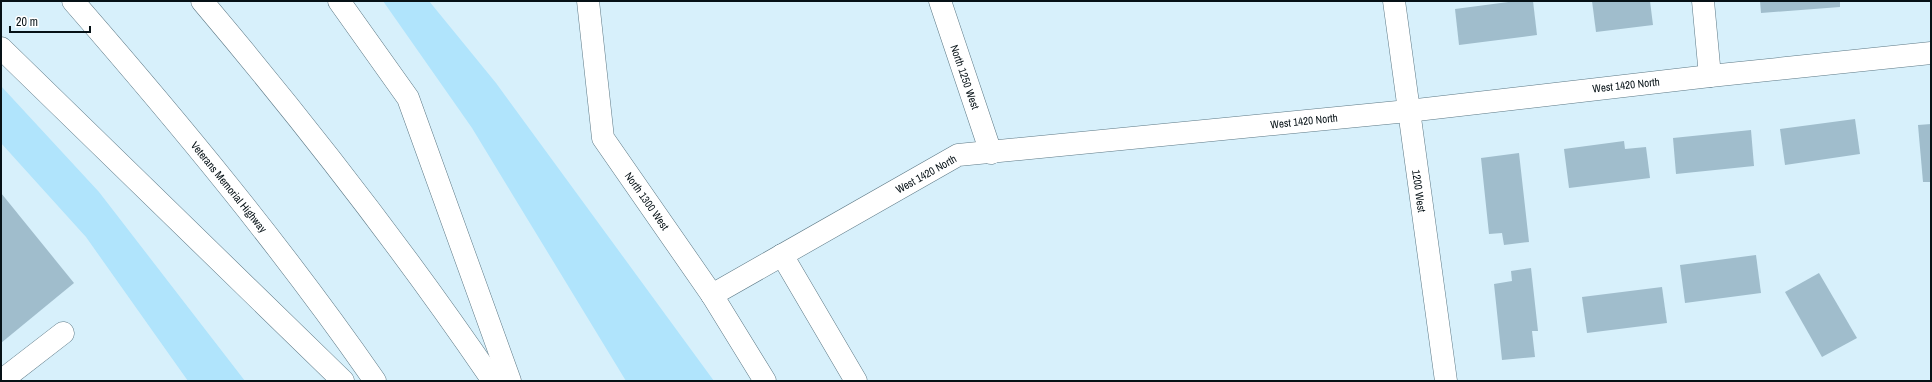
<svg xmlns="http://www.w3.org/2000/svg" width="1932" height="382" viewBox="0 0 1932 382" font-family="'Archivo Narrow',sans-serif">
	<rect width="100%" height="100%" fill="#d7f0fb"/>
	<!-- green -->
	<g fill="#b0e4fc">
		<polygon points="383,1 429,1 496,83 714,381 626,381 472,128"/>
		<polygon points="1,86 99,192 245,381 188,381 86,237 1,143"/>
	</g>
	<!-- building -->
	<g fill="#a0bdcc">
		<polygon points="1516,1 1533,1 1537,35 1459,45 1455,9"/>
		<polygon points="1592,1 1650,1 1653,25 1596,32"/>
		<polygon points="1760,1 1840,1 1840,7 1761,13"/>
		<polygon points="1855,119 1860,154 1785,165 1780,129"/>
		<polygon points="1931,124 1931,182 1923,182 1918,125"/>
		<polygon points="1751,130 1754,166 1676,174 1673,138"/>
		<polygon points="1624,141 1625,149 1646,147 1650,178 1569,188 1564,149"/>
		<polygon points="1519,153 1529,242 1504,245 1502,233 1489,234 1481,158"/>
		<polygon points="1,193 74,283 1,343"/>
		<polygon points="1756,255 1761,293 1685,303 1680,265"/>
		<polygon points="1531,268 1538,331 1532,331 1535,357 1502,360 1494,284 1512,281 1511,271"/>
		<polygon points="1819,273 1857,338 1822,357 1785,292"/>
		<polygon points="1662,287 1667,323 1587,333 1582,297"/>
	</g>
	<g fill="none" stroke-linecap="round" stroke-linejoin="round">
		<defs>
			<g id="minor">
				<polyline points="588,1 603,138 712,295 765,381"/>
				<polyline points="940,1 991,153"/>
				<polyline points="1394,1 1446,381"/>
				<polyline points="1703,1 1710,76"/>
				<polyline points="782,255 856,381"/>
				<polyline points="712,295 958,155 1408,111 1710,76 1931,53"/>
				<polyline points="1,381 63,333"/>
			</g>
			<g id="highway">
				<path d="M73,1C180,124 282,247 375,381"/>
				<path d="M202,1C305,123 403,249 493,381"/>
				<polyline points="339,1 408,98 510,381"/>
				<polyline points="1,48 343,381"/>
			</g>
		</defs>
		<!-- minor casing -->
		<use href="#minor" stroke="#5c7885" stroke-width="23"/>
		<!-- highway casing -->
		<use href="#highway" stroke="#5c7885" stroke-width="23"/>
		<!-- minor -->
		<use href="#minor" stroke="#fff" stroke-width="22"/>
		<!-- highway -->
		<use href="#highway" stroke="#fff" stroke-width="22"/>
	</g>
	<g text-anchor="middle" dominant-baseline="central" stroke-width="3" stroke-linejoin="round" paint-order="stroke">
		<!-- street labels -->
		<g font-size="11" fill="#061116" stroke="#fff">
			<text transform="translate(965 77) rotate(71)">North 1250 West</text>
			<text transform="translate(1626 85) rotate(-6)">West 1420 North</text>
			<text transform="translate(1304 121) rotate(-6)">West 1420 North</text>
			<text transform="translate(926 174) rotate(-29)">West 1420 North</text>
			<text transform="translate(229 187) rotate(51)">Veterans Memorial Highway</text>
			<text transform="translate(1419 191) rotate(82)">1200 West</text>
			<text transform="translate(647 201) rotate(55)">North 1300 West</text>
		</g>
	</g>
	<!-- border -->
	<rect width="1932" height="382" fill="none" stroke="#061116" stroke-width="4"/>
	<!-- scale -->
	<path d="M10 26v6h80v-6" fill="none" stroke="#061116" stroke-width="2"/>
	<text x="16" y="26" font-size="12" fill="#061116" stroke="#ffffff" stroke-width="3" paint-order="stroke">20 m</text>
</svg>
